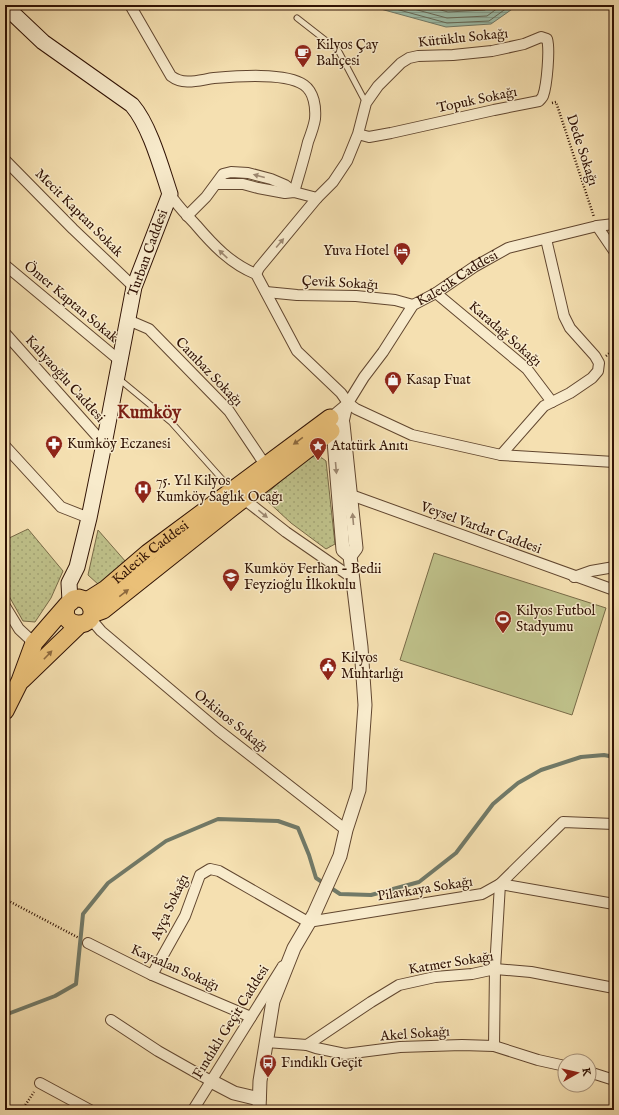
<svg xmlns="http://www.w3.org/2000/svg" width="619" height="1115" viewBox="0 0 619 1115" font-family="'IM FELL English',serif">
	<defs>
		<pattern id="park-dots" width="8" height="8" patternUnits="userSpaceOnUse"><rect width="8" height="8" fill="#bfc18a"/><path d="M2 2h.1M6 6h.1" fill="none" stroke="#a4a575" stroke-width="1.8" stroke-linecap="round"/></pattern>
		<pattern id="water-rules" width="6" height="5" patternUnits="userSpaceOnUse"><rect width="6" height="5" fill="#9dbda9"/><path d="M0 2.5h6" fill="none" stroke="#88a190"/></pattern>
	</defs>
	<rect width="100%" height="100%" fill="#f5e0b1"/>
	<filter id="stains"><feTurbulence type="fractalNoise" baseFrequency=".005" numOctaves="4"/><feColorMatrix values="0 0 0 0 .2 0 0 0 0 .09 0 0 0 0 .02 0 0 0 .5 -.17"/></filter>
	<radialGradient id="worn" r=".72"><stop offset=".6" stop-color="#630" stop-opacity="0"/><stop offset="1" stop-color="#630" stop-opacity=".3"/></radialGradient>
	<!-- grass -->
	<polygon fill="#bfc18a" stroke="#786a47" points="434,553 606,608 572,715 400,660"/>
	<!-- park -->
	<g fill="url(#park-dots)" stroke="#786a47">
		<polygon points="314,456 322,458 326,461 335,544 326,549 291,523 264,498 265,495 299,465"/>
		<polygon points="28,529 63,571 51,598 35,622 23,621 5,589 5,540"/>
		<polygon points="98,530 126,562 99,585 88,575"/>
	</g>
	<!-- water -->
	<polygon fill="url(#water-rules)" stroke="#717967" points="366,5 518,5 491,24 446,27"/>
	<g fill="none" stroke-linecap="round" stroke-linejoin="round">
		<!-- shore -->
		<g stroke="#666856" stroke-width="1">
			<polyline points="381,5 447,23 489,21 511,5"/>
			<polyline points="399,5 447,18 487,16 502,5"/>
			<polyline points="422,5 448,12 485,10 492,5"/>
		</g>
		<!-- stream -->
		<polyline stroke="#717967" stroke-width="4" points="5,1015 55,996 76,984 83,914 108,883 166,841 218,819 278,821 298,828 309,855 316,878 340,894 371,895 419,882 456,853 493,804 518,783 541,770 581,757 604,755 614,757"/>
		<defs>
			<g id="service">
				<polyline points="297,18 338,50 366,103"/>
				<polyline points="119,379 171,422 230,488"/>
			</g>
			<g id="minor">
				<path d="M130,5L171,76C184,86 199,80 214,78C237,76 286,72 304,85C314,92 316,107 315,119C314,126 311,134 308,142C304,159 299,175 294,192"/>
				<polyline points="5,160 73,229 134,287"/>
				<polyline points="217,184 243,184 258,188 285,193 294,192 317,198"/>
				<path d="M170,194C177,206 187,215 196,225C213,245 231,264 256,274L297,351L341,393L348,403L356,409L412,435L501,455L614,462"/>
				<polyline points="187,216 206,197 223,174 231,172 248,173 271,179 285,185 294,192"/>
				<polyline points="597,226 614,251"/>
				<polyline points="5,265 119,360"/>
				<path d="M256,274L259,268L317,198L333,182L347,161L358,134L366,103L378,86L401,63L409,58L418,56L453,55L492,51L524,44L541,37L547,39C550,49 547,85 543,96C543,97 540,100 539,101L494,110L391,133L369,137L358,134"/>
				<polyline points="266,292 297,295 356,296 395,300 413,305"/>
				<polyline points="436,293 527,369 552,402"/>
				<polyline points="128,320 149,329 229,411 268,469"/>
				<polyline points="5,333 104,444"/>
				<path id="s1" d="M348,403L330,418L333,429L343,424L348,403L364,377L383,352L413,305L436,293L474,267L508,248L597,226L614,224"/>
				<polyline points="5,446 61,507 89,518"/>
				<polyline points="501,455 544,406 570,393 592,378 598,371 599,363 595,356 570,328 564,316 546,239"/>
				<polyline points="345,495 351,495 614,590"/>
				<polyline points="240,496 286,532 354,579"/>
				<polyline points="574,577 591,571 614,567"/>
				<polyline points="5,606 19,629 34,643"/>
				<polyline points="90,618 101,631 218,730 346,830"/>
				<polyline points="88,943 152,975 251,1017"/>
				<polyline points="152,975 185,916 200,875 210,869 219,871 308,922 482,894 500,884 614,904"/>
				<polyline points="111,1020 158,1051 211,1081"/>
				<polyline points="266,1042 307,1045 316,1048 345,1054 400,1047 462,1045 494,1046 538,1060 565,1066"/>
				<polyline points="307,1045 371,1002 399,985 435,977 472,974 495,969 531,972 614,988"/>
				<polyline points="494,1046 495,969 500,884 563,822 614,824"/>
				<polyline points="589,1072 614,1080"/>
				<polyline points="40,1083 90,1110"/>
				<polyline points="193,1110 283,966"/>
			</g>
			<g id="tertiary">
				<polyline points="330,418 343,424 356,548 350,556"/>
				<polyline points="211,1081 234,1093 259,1099"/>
				<polyline points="259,1110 260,1081 273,1001 294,948 314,914 340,856 346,830 359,790 365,705 361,647 350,556 343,550 333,429"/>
			</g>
			<path id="secondary" d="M5,6L43,42L132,105C150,126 161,167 170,194L134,287L104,444L89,518L77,567L69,583L70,601"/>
			<g id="primary">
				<path id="s2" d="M87,601L106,589L148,553L330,418"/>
				<polyline points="92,614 103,610 230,509 331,431"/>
				<polyline points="22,680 79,625"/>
				<path d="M5,711L20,681L34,643L67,605L74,599L79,598C84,599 89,601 91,607C100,629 57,631 67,605"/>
			</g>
		</defs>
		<!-- service casing -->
		<use href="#service" stroke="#61462f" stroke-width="7"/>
		<!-- minor casing -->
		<use href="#minor" stroke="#61462f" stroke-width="12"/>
		<!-- tertiary casing -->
		<use href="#tertiary" stroke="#61462f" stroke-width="15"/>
		<!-- secondary casing -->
		<use href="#secondary" stroke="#301204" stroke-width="17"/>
		<!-- primary casing -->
		<use href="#primary" stroke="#301204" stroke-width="19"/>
		<!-- path -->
		<g stroke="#301204" stroke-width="2.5" stroke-dasharray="1 2" stroke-linecap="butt">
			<polyline points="552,103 556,102 594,217"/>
			<polyline points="606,356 614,349"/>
			<polyline points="5,899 79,938"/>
			<polyline points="22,1110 34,1092"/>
		</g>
		<!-- service -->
		<use href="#service" stroke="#f8ebcc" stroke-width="5"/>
		<!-- minor -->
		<use href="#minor" stroke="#f8ebcc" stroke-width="10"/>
		<!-- tertiary -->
		<use href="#tertiary" stroke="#f8ebcc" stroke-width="13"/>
		<!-- secondary -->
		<use href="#secondary" stroke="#f8ebcc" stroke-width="15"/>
		<!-- primary -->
		<use href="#primary" stroke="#eac078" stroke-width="17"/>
	</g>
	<!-- one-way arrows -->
	<defs><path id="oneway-solid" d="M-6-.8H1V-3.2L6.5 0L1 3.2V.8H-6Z"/></defs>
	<g fill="#9e8972">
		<use href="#oneway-solid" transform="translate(259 176) rotate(-165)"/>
		<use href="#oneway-solid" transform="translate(280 243) rotate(-50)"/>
		<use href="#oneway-solid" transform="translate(223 254) rotate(-137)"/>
		<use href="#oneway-solid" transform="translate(336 468) rotate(85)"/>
		<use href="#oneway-solid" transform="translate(263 514) rotate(39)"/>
		<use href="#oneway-solid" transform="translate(353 519) rotate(-95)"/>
	</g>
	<g fill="#8d693e">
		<use href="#oneway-solid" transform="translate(298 441) rotate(144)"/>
		<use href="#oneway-solid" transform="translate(124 593) rotate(-38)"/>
		<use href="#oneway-solid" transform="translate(48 655) rotate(-46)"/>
	</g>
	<!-- icons -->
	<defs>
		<symbol id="cafe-pin" viewBox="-11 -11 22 30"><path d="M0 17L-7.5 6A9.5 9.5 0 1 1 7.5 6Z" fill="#8f2418" stroke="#f8ebcc"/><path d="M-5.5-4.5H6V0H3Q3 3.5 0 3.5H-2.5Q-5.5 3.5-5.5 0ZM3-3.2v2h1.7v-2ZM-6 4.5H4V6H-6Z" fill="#fff"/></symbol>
		<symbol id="hotel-pin" viewBox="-11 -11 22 30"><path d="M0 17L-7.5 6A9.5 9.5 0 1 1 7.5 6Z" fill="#8f2418" stroke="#f8ebcc"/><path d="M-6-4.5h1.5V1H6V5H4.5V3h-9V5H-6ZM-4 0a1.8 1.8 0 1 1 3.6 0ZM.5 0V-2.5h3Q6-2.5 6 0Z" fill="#fff"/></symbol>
		<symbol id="shop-pin" viewBox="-11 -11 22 30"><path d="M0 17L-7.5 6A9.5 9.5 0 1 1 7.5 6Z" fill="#8f2418" stroke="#f8ebcc"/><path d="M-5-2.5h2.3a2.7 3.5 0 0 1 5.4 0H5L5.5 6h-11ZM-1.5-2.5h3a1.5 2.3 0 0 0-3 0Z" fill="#fff"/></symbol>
		<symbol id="pharmacy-pin" viewBox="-11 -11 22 30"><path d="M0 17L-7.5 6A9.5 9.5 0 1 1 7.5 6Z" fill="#8f2418" stroke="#f8ebcc"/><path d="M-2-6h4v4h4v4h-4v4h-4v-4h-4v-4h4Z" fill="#fff"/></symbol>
		<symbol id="sight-pin" viewBox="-11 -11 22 30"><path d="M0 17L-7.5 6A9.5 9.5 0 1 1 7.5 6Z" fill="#8f2418" stroke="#f8ebcc"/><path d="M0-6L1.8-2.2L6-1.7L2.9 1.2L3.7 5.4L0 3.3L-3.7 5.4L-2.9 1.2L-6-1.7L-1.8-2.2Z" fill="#fff"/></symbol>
		<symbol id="hospital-pin" viewBox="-11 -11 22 30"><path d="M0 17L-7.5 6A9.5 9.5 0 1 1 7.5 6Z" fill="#8f2418" stroke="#f8ebcc"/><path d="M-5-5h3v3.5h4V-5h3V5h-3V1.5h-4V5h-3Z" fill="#fff"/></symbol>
		<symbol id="school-pin" viewBox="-11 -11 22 30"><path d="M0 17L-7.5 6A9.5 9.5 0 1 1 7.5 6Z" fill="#8f2418" stroke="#f8ebcc"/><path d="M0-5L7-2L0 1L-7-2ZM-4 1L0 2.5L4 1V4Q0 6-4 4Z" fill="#fff"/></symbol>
		<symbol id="stadium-pin" viewBox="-11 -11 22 30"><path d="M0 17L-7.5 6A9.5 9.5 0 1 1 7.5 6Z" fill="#8f2418" stroke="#f8ebcc"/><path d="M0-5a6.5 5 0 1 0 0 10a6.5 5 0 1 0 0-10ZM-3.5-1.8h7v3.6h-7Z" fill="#fff"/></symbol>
		<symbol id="civic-pin" viewBox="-11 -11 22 30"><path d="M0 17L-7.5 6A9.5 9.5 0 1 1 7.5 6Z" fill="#8f2418" stroke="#f8ebcc"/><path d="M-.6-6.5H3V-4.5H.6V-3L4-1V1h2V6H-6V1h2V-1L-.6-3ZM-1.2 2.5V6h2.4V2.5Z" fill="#fff"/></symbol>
		<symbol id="bus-pin" viewBox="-11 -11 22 30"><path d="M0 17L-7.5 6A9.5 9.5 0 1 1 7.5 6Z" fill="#8f2418" stroke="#f8ebcc"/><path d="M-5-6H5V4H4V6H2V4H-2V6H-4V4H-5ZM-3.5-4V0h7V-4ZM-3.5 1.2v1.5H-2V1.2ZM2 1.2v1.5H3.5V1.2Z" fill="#fff"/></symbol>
	</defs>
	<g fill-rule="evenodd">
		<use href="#cafe-pin" x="293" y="43" width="20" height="27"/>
		<use href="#hotel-pin" x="392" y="241" width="20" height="27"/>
		<use href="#shop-pin" x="383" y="370" width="20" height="27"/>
		<use href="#pharmacy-pin" x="44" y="434" width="20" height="27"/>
		<use href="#sight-pin" x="308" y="436" width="20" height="27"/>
		<use href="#hospital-pin" x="133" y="479" width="20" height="27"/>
		<use href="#school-pin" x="221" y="567" width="20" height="27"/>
		<use href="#stadium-pin" x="493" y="609" width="20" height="27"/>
		<use href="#civic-pin" x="318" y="656" width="20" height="27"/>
		<use href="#bus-pin" x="258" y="1053" width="20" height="27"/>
	</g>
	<g text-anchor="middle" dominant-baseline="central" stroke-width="3" stroke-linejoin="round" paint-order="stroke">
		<!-- street labels -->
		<g font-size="14" fill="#301204" stroke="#f8ebcc">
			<text transform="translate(463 38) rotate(-6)">Kütüklu Sokağı</text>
			<text transform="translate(477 100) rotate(-12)">Topuk Sokağı</text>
			<text transform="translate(582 150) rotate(72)">Dede Sokağı</text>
			<text transform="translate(79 213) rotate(45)">Mecit Kaptan Sokak</text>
			<text transform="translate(148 253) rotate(-70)">Turban Caddesi</text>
			<text stroke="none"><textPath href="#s1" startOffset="237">Kalecik Caddesi</textPath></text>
			<text transform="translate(340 283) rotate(3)">Çevik Sokağı</text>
			<text transform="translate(71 302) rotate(40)">Ömer Kaptan Sokak</text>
			<text transform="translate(505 334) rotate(41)">Karadağ Sokağı</text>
			<text transform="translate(209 372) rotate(46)">Cambaz Sokağı</text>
			<text transform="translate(65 379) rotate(48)">Kahyaoğlu Caddesi</text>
			<text transform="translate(481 528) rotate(20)">Veysel Vardar Caddesi</text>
			<text stroke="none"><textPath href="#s2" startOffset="80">Kalecik Caddesi</textPath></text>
			<text transform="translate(231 721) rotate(39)">Orkinos Sokağı</text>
			<text transform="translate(425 889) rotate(-9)">Pilavkaya Sokağı</text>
			<text transform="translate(170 907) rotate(-65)">Ayça Sokağı</text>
			<text transform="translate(451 963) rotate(-9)">Katmer Sokağı</text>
			<text transform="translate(175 968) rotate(24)">Kayaalan Sokağı</text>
			<text transform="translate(231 1022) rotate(-58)">Fındıklı Geçit Caddesi</text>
			<text transform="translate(415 1034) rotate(-4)">Akel Sokağı</text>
		</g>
		<!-- poi labels -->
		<g font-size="14" fill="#301204" stroke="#f8ebcc" text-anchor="start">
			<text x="316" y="45">Kilyos Çay<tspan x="316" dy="16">Bahçesi</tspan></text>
			<text x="389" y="251" text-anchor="end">Yuva Hotel</text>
			<text x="406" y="380">Kasap Fuat</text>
			<text x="67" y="444">Kumköy Eczanesi</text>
			<text x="331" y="446">Atatürk Anıtı</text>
			<text x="156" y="481">75. Yıl Kilyos<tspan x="156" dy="16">Kumköy Sağlık Ocağı</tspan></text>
			<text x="244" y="569">Kumköy Ferhan - Bedii<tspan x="244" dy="16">Feyzioğlu İlkokulu</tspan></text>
			<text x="516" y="611">Kilyos Futbol<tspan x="516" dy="16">Stadyumu</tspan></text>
			<text x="341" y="658">Kilyos<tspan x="341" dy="16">Muhtarlığı</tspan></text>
			<text x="281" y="1063">Fındıklı Geçit</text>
		</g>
		<!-- district labels -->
		<g font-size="18" font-weight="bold" fill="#7a1f14" stroke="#f8ebcc">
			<text x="149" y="413">Kumköy</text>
		</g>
	</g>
	<!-- margin -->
	<rect width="619" height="1115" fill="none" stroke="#f5e0b1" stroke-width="20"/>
	<rect x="6" y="6" width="607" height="1103" fill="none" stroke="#301204" stroke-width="2"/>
	<rect x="10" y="10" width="599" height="1095" fill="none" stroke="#301204"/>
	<!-- north arrow -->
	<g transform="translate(577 1073) rotate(82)"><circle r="19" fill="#f8ebcc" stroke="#a8947c"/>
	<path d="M0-3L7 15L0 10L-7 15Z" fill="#8f2418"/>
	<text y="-6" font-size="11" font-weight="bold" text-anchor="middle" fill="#301204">K</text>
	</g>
	<rect width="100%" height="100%" filter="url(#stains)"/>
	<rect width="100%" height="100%" fill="url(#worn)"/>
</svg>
